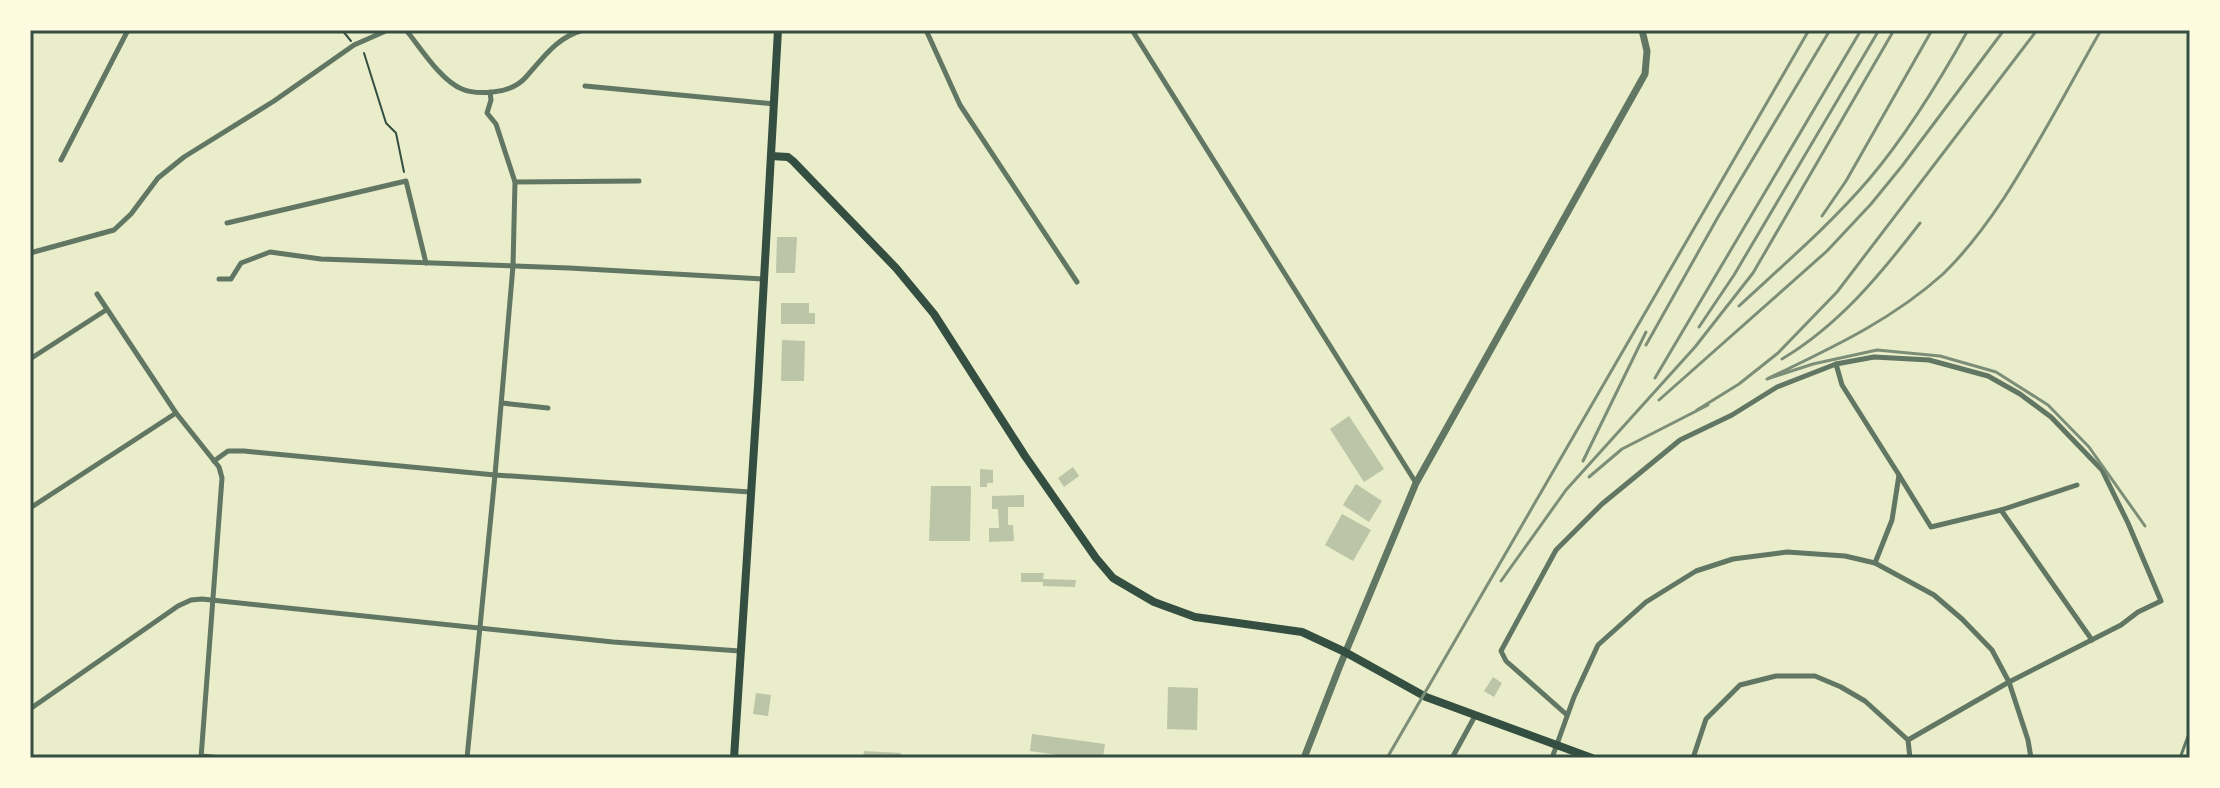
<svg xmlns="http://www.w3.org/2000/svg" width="2220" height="788" viewBox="0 0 2220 788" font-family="'PT Sans',sans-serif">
	<rect width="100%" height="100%" fill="#e9edc9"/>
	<!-- building -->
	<g fill="#bcc5a7">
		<polygon points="777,237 797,237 795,273 776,273"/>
		<polygon points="781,303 809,303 809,313 815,313 815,324 781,324"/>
		<polygon points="782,340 805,341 804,381 781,381"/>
		<polygon points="1349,416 1384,469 1364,482 1330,429"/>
		<polygon points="1073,467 1079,476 1064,487 1058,478"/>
		<polygon points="980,469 993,470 993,483 987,483 987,487 980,487"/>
		<polygon points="1356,484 1382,501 1369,522 1343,505"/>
		<polygon points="931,486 971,486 970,541 929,541"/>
		<polygon points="1024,495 1024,507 1008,507 1008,525 1013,525 1014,541 989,542 989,528 999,528 998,509 992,509 992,496"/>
		<polygon points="1342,514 1371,530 1353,561 1325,545"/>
		<polygon points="1021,573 1044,573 1043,579 1076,580 1075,587 1043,586 1043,582 1021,582"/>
		<polygon points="1493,677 1502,683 1494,697 1484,691"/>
		<polygon points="1168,687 1198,688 1197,730 1167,729"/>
		<polygon points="756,693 771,695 768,716 753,714"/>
		<polygon points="1032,734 1105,744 1103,758 1079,758 1030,751"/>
		<polygon points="864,751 901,753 900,758 863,758"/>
	</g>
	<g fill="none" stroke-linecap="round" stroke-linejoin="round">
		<!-- path -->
		<g stroke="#344e41" stroke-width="2">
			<polyline points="342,30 351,41"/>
			<polyline points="364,53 386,123 396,133 404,172"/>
		</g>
		<!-- service -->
		<polyline stroke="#617663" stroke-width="3" points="2180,758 2190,731"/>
		<!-- minor -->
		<g stroke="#617663" stroke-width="5">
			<path d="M406,30C420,47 441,81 462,89C471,93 483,93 493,92C505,91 517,87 526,77C544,57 556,38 583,30"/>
			<polyline points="926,30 960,105 1077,282"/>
			<polyline points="1132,30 1416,483"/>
			<polyline points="585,86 774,104"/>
			<polyline points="61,160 128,30"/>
			<polyline points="515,182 639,181"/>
			<polyline points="227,223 406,181 426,263"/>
			<polyline points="30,253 114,230 131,214 158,178 184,157 274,101 354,45 388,30"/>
			<polyline points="219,279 231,279 241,263 270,252 321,259 569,268 763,279"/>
			<polyline points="97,294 176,413 219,467 222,478 201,758"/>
			<polyline points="30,359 106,310"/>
			<polyline points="1836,364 1874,357 1929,360 1988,376 2020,394 2051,417 2102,470 2128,523 2161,601 2138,612 2121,625 2009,682 1908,740"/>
			<polyline points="502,403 548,408"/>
			<polyline points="214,461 228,451 244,451 495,475 750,492"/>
			<polyline points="1899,475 1931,527 2001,510"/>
			<polyline points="2077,485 2001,510 2092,640"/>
			<polyline points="30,508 176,413"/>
			<polyline points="30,709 178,606 191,600 202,599 613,642 740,651"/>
			<polyline points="1567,715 1506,661 1501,651 1556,550 1602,504 1680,440 1732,415 1777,387 1836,364 1842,385 1899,475 1892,520 1875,563"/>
			<polyline points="30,755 32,758"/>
			<polyline points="202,756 221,758"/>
			<polyline points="467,758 495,475 513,266 515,182 496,124 487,113 491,100 490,92"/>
			<polyline points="1452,758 1475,716"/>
			<polyline points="1552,758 1574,697 1598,645 1646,602 1696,571 1733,559 1787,552 1845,556 1875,563 1934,595 1962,619 1992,650 2009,682 2028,740 2031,758"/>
			<polyline points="1693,758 1706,719 1740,685 1776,676 1815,676 1841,687 1865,701 1908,740 1910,758"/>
		</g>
		<!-- tertiary -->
		<polyline stroke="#617663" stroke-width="7" points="1304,758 1339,668 1416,483 1645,74 1647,51 1642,30"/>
		<!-- secondary -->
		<g stroke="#344e41" stroke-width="8">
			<polyline points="771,156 788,157 793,161 896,268 934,314 1025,456 1096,558 1113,578 1154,602 1195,617 1302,632 1345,652 1426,697 1592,758"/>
			<polyline points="734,758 758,386 778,30"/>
		</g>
		<!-- rail -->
		<g stroke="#7c8e77" stroke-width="3">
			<path d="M2101,30C2069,86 2039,144 2004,198C1986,225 1967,251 1943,274C1891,321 1829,349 1767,379L1813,364L1877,350L1940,356L1996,372L2048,405L2089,447L2145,526"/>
			<polyline points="1822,216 1846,181 1932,30"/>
			<path d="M1739,306C1783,265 1831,224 1870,178C1908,133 1939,82 1968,30"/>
			<polyline points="1699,327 1734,275 1879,30"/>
			<polyline points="1646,345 1718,217 1830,30"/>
			<path d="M1782,359C1839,325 1880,275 1920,223"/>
			<polyline points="1655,378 1861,30"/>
			<polyline points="1659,400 1827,251 1871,204 1902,166 2004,30"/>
			<polyline points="1697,410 1739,384 1778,353 1837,292 2037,30"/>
			<polyline points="1583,461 1646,332"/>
			<polyline points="1589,477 1622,449 1708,405"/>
			<polyline points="1501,581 1566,490 1695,347 1753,273 1894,30"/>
			<polyline points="1387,758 1809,30"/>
		</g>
	</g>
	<!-- border -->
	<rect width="2220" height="788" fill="none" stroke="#fefae0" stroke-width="64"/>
	<rect x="32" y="32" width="2156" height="724" fill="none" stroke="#344e41" stroke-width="3"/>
</svg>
